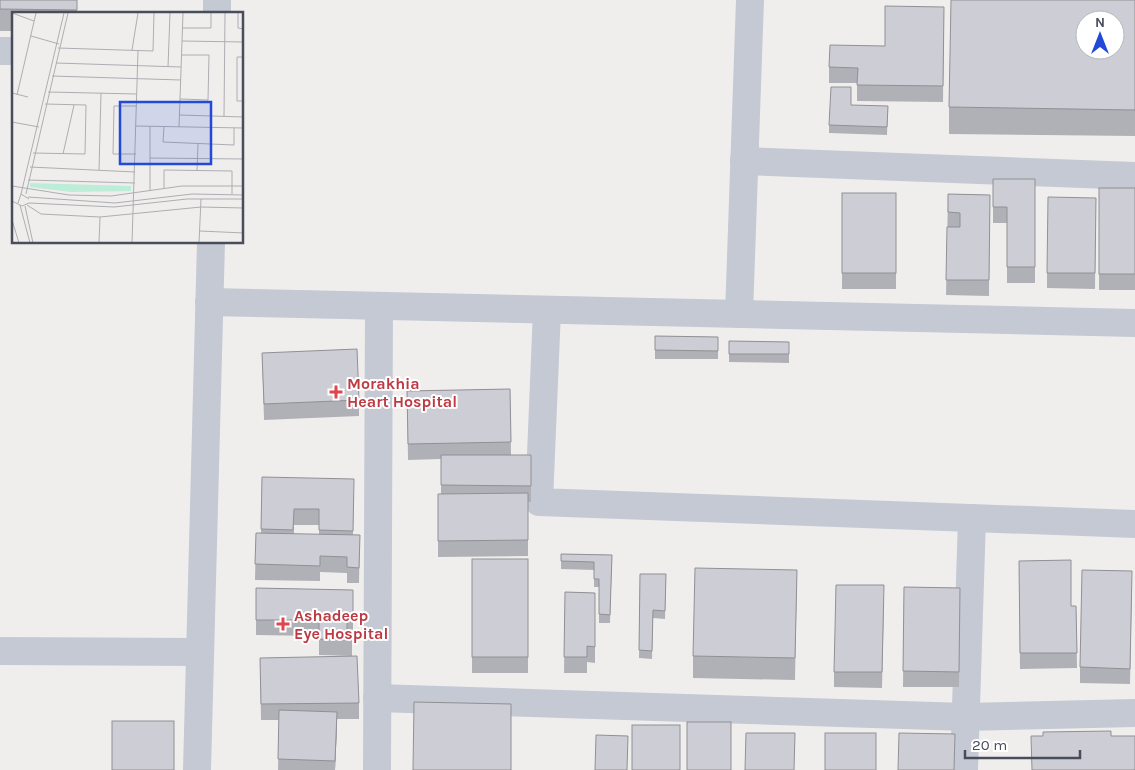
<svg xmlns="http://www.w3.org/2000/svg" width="1135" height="770" viewBox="0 0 1135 770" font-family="Karla,sans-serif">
	<rect width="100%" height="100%" fill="#f0eeed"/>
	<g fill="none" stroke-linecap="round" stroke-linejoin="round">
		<!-- minor -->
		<g stroke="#c4c9d4" stroke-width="28">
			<polyline points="217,14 217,0"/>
			<polyline points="0,51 14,51"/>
			<polyline points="744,161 1135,176"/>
			<polyline points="209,302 1135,323"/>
			<polyline points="547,310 539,502 1135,524"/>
			<polyline points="739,314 750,0"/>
			<polyline points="0,651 200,652"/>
			<polyline points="377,698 966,717 1135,713"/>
			<polyline points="197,770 211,242"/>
			<polyline points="377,770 379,306"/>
			<polyline points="964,770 972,518"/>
		</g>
	</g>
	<!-- wall -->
	<g fill="#b0b1b7" fill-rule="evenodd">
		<polygon points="0,0 77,0 77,14 14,14 14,31 0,31"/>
		<polygon points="1135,0 1135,136 949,134 949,107"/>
		<polygon points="944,7 943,102 857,101 857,83 829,83 829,67 885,46"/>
		<polygon points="888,106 887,135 829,133 829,125"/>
		<polygon points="993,179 1035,179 1035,283 1007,283 1007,223 993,223"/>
		<rect x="1099" y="188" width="36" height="102"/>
		<rect x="842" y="193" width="54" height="96"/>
		<polygon points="948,194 990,195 989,296 946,295"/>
		<polygon points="1096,198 1095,289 1047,288 1047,273"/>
		<polygon points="655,336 718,337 718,359 655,359"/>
		<polygon points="729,341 789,342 789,363 729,362"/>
		<polygon points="262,353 359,400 359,416 264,420"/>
		<polygon points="510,389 511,455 531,455 531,502 528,502 528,556 438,557 438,494 441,494 441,459 408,460 407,391"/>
		<path d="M262,477L354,495L353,535H360L359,583H347V573L320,572V581L255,580L256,533H261ZM294,525H319V535L294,534Z"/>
		<polygon points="561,554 612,555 610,623 599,623 599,587 594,587 594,570 561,569"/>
		<rect x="472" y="559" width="56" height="114"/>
		<polygon points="1019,561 1071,606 1076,606 1077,668 1020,669"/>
		<polygon points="797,570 795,680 693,678 693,656"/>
		<polygon points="640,574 666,574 665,619 653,618 652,659 639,658"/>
		<polygon points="904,587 960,588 959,687 903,687"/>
		<polygon points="1132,587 1130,684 1080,683 1080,667"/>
		<polygon points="256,588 353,590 353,633 347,633 347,634 352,634 352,656 319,655 319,636 256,635"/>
		<polygon points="565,592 595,593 595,663 587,662 587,673 564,673"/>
		<polygon points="884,601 882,688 834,687 834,672"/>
		<polygon points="260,658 359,703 359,719 337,719 335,770 278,770 279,720 261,720"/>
	</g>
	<!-- shaded-wall -->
	<polygon fill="#909095" points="337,712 337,727 335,770 335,761"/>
	<!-- building -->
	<g fill="#cdced5" stroke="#909095" fill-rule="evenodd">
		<polygon points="0,0 77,0 77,10 0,9"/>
		<path d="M951,0H1135V110L949,107ZM1085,20H1115V50H1085Z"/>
		<polygon points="885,6 944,7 943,86 857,85 858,68 829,67 830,45 885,46"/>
		<polygon points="831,87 851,87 851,105 888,106 887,127 829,125"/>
		<polygon points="993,179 1035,179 1035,267 1007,267 1007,207 993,207"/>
		<rect x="1099" y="188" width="36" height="86"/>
		<rect x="842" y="193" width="54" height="80"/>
		<polygon points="948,194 990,195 989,280 946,280 947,227 960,227 960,213 948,212"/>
		<polygon points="1048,197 1096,198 1095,273 1047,273"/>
		<polygon points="655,336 718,337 718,351 655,350"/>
		<polygon points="729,341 789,342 789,354 729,354"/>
		<polygon points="357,349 359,400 264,404 262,353"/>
		<polygon points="510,389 511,442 408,444 407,391"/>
		<polygon points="441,455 531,455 531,486 441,485"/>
		<polygon points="262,477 354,479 353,531 319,530 319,509 294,509 293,530 261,529"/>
		<polygon points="528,493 528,540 438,541 438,494"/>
		<polygon points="256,533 360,535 359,568 347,567 347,557 320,556 320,566 255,564"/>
		<polygon points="561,554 612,555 610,615 599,614 599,579 594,579 594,562 561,561"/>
		<rect x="472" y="559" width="56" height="98"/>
		<polygon points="1071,560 1071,606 1076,606 1077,653 1020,653 1019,561"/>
		<polygon points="695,568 797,570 795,658 693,656"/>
		<polygon points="1082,570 1132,571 1130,669 1080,667"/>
		<polygon points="640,574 666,574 665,611 653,610 652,651 639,650"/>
		<polygon points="836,585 884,585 882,672 834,672"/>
		<polygon points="904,587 960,588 959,672 903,671"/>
		<polygon points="256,588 353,590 353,617 347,617 347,634 352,634 352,640 319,639 319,620 256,620"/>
		<polygon points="565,592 595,593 595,647 587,646 587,657 564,657"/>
		<polygon points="357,656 359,703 261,704 260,658"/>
		<polygon points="414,702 511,704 511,770 413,770"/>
		<polygon points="279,710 337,712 335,761 278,759"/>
		<rect x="112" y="721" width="62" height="49"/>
		<rect x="687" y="722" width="44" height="48"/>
		<rect x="632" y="725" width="48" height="45"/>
		<polygon points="1111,731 1111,736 1135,736 1135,770 1032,770 1031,736 1043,736 1043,732"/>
		<polygon points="746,733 795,733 794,770 745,770"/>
		<rect x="825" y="733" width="51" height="37"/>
		<polygon points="899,733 955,734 954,770 898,770"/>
		<polygon points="596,735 628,736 627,770 595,770"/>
	</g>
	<!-- markers -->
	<g fill="#e0444e" stroke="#fff" stroke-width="2">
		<path d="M333.5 384.5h5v5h5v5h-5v5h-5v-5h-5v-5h5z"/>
		<path d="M280.5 616.5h5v5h5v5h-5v5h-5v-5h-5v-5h5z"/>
	</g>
	<g text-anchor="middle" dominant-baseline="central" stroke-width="4" stroke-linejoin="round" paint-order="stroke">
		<!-- health labels -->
		<g font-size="16" font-weight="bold" fill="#be3a42" stroke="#fff" text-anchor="start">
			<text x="347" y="383">Morakhia<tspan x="347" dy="18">Heart Hospital</tspan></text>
			<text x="294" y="615">Ashadeep<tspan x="294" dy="18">Eye Hospital</tspan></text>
		</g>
	</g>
	<!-- overview -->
	<g transform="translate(12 12)">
		<rect width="231" height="231" fill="#f0eeed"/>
		<path d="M18,171L119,174V179L59,180L18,175Z" fill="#bdecd9"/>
		<path fill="none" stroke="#acaeb2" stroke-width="1" d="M0,1L22,9M226,1V16L232,17M171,16H199V1M19,24L47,32M170,29L232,30M46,36L141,39L142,1M120,38L126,1M232,45H225V89H232M44,51L169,55M156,55L158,1M40,64L169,68M36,80L125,82M0,81L16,85M5,83L24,1M168,87L196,88L197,43H170M168,103L232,105M212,104L213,1M0,110L27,115M124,114L232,116M152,115L151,130L222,133V116M167,115L171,1M21,141L73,142L74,93L33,92M51,142L62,93M124,142H101L102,94H125M138,146L232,147M18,155L123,160M87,158L89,81M185,159L186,132M16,168L123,171M0,174L57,183L99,184L170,174H232M152,176V158L220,159V182M138,179V114M9,182L52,1M14,182L56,1M16,185L103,191L180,182L232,183M0,189L10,194L17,191M6,191L9,182L17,187M17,191L102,195L175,187H232M8,193L18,231M15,193L29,202L88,205L189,195L232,196M13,194L21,231M0,208L7,231M188,219L232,221M87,231L88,205M120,231L126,39M187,231L189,187"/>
		<path fill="#224ad6" fill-opacity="0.15" stroke="#224ad6" stroke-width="2.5" d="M108,90H199V152H108Z"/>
		<rect width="231" height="231" fill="none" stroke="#474d5a" stroke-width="2.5"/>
	</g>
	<!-- north arrow -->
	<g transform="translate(1100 35)"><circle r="24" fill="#ffffff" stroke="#b5b8bd"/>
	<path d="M0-4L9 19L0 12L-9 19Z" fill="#224ad6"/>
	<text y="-8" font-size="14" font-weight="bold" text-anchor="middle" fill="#474d5a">N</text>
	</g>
	<!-- scale -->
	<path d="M965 750v8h115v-8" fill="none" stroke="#474d5a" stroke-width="2.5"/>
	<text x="972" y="750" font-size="15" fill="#474d5a" stroke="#ffffff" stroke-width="4" paint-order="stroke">20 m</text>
</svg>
